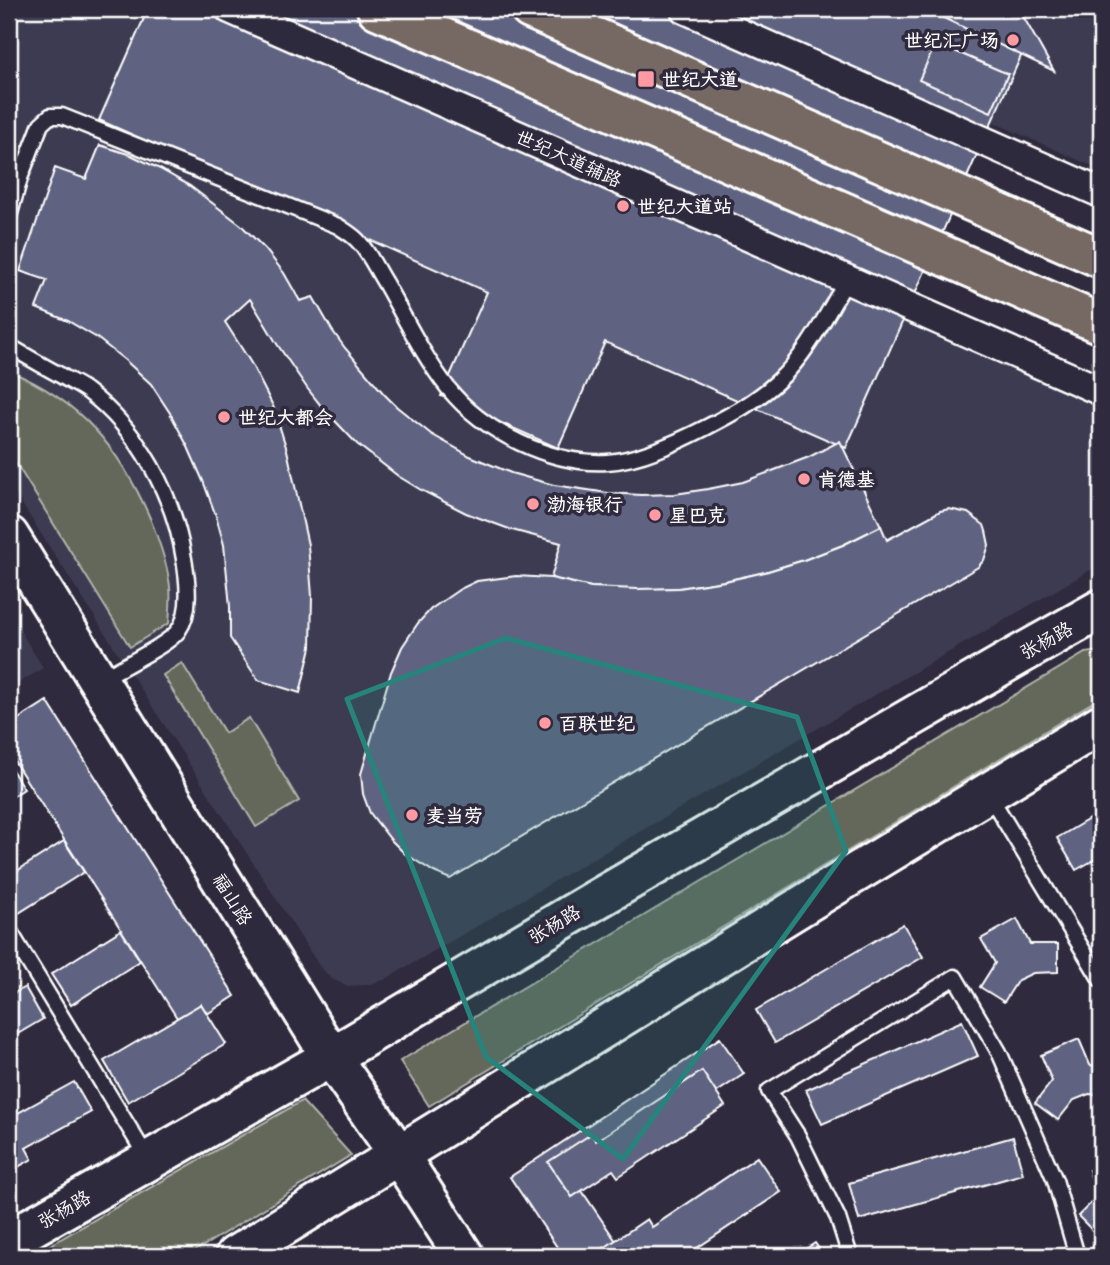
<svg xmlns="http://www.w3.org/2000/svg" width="1110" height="1265" viewBox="0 0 1110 1265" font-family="'Patrick Hand','LXGW WenKai TC',sans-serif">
	<rect width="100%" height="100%" fill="#2f2a3d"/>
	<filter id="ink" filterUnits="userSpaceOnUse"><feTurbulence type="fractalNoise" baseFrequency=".0143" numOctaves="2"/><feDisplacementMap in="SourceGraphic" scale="14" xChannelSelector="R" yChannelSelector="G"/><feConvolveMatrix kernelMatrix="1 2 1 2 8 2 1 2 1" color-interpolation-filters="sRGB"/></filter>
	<g filter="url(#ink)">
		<!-- built -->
		<g fill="#3d3b51">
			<polygon points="9,9 197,9 1101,402 1101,564 384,980 366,985 347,986 332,979 320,967 9,484"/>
			<polygon points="738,9 1101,9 1101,170"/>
			<polygon points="9,612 43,668 9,689"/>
		</g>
		<!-- green -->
		<g fill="#64685a" stroke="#b2b4ac" stroke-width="2">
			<path d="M9,371C80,400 120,449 150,518C158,538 166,559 169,580C172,594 170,609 169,623L130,647L9,452Z"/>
			<polygon points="1101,651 1101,697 429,1106 400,1061 1085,653"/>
			<polygon points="182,663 225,733 249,718 299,801 256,827 163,675"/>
			<polygon points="302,1101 351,1155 187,1256 31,1256"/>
		</g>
		<!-- building -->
		<g fill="#5f6481" stroke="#fff" stroke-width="2">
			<polygon points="148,9 944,9 1026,45 846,448 605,342 558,448 441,396 487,292 99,120"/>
			<polygon points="925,9 1019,9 1054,71"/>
			<polygon points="936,43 1008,74 991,112 919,80"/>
			<polygon points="100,145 131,155 160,169 190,186 241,225 265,249 284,273 300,301 313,297 332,330 345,348 384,394 397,407 431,434 470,456 511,473 554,485 608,493 641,495 675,494 708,489 743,482 809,457 840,441 881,526 843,545 804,560 765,572 725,581 679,588 633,590 591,587 551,578 561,543 512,530 466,513 421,490 398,476 357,444 322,407 307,388 277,344 250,299 225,322 251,363 273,406 287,450 308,545 312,596 311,647 300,693 258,680 230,638 230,607 224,545 216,516 203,481 188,447 170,413 151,384 126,361 97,338 68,321 36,308 47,280 20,271 55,168 86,179"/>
			<polygon points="949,509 968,513 984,525 986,531 989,545 984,560 978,567 450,879 434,872 404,853 391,840 370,813 363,794 361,774 391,672 402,647 418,623 431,609 460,589 477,581 516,576 551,578 591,587 637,589 679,588 725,581 765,572 804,560 843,545 881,526 887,540 940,511"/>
			<polygon points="47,701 235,996 207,1014 201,1004 177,1018 9,753 9,725"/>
			<polygon points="9,765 24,789 9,799"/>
			<polygon points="1101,812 1101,856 1076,870 1057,838"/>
			<polygon points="64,841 84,872 14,916 9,908 9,876"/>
			<polygon points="1017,919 1030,944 1058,944 1058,972 1033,973 1018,980 1004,1002 980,987 995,963 981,939"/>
			<polygon points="903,924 923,957 775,1043 756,1010"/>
			<polygon points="121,930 140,961 71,1005 51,974"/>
			<polygon points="25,987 43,1019 9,1039 9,996"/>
			<polygon points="201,1004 226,1044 128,1102 104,1061"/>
			<polygon points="962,1021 978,1056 822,1124 806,1090"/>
			<polygon points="720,1038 744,1074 578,1185 626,1256 563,1256 510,1177"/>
			<polygon points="1079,1039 1090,1065 1101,1066 1101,1095 1089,1094 1074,1100 1058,1120 1035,1103 1052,1081 1041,1055"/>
			<polygon points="702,1071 725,1106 618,1177 613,1170 572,1197 548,1162 591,1134 596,1141"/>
			<polygon points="74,1082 91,1112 26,1148 32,1159 9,1172 9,1130 14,1127 9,1118"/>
			<polygon points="1013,1137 1023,1174 859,1220 849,1183"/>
			<polygon points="757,1157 781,1192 685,1256 610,1256 604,1248 647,1219 652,1227"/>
			<polygon points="1101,1166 1101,1233 1098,1236 1078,1216 1097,1197 1089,1170"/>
			<polygon points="815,1243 824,1256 795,1256"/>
		</g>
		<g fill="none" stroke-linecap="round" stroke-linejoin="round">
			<defs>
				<g id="lane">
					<path d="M9,217L20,178L41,124L50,116H62L338,226C344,230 351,234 356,239C368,250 376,269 385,283C405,318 423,356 448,388C483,432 551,465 607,462C640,460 678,442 707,427C732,414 757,401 778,381C808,353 826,315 847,280"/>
					<path d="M9,346C26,356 43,366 60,375C69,381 79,385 87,391C139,430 174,496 184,559C188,581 192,612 178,631C168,645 118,669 101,679"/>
					<polyline points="988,793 1101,980"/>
					<polyline points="9,930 148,1159"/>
					<polyline points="850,1256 838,1218 798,1136 769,1091 955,977 999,1052 1055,1180 1077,1256"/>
				</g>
				<g id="street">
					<polyline points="230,9 1101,391"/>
					<polyline points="685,9 1101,193"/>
				</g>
				<g id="secondary">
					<polyline points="9,536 331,1057 399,1155 464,1256"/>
					<polyline points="9,1240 331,1057 592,902 1014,658 1101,609"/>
					<polyline points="235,1256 811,900 1101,724"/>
				</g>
				<g id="primary">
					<polyline points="377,9 1101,324"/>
					<polyline points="530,9 1101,258"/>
				</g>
			</defs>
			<!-- lane casing -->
			<use href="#lane" stroke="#fff" stroke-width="19"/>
			<!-- street casing -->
			<use href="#street" stroke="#fff" stroke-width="33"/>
			<!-- secondary casing -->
			<use href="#secondary" stroke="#fff" stroke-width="44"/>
			<!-- primary casing -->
			<use href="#primary" stroke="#fff" stroke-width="44"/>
			<!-- lane -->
			<use href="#lane" stroke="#2f2a3d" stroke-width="14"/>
			<!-- street -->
			<use href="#street" stroke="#2f2a3d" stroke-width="28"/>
			<!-- secondary -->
			<use href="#secondary" stroke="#2f2a3d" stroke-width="38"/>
			<!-- primary -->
			<use href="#primary" stroke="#766864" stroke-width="38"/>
		</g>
	</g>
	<!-- marked area -->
	<path fill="#27847c" fill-opacity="0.2" stroke="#27847c" stroke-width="5" stroke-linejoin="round" d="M506,638L797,717L846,851L623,1159L486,1057L347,699Z"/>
	<!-- markers -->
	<g fill="#ff9aa2" stroke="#2f2a3d" stroke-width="2.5">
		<circle cx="1013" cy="40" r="7"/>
		<rect x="637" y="70" width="18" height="18" rx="3.5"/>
		<circle cx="623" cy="206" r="7"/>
		<circle cx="224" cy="417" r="7"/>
		<circle cx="804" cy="479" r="7"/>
		<circle cx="533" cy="504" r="7"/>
		<circle cx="655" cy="515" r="7"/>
		<circle cx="545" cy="723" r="7"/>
		<circle cx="412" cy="815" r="7"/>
	</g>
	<g text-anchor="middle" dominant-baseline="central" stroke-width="7" stroke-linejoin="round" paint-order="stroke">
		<!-- poi labels -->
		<g font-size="19" font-weight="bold" fill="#fff" stroke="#2f2a3d" text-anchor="start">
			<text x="999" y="40" text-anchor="end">世纪汇广场</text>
			<text x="662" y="79">世纪大道</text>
			<text x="637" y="206">世纪大道站</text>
			<text x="238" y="417">世纪大都会</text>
			<text x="818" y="479">肯德基</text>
			<text x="547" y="504">渤海银行</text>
			<text x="669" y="515">星巴克</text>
			<text x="559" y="723">百联世纪</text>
			<text x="426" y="815">麦当劳</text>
		</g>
		<!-- street labels -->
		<g font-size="19" fill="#fff" stroke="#2f2a3d">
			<text transform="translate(569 158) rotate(24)">世纪大道辅路</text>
			<text transform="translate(1046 640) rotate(-29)">张杨路</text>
			<text transform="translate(233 899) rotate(58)">福山路</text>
			<text transform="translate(554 924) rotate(-31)">张杨路</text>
			<text transform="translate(64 1209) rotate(-30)">张杨路</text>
		</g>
	</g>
	<!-- margin -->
	<rect width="1110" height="1265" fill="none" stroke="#2f2a3d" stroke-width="35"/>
	<rect x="18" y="18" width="1075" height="1230" fill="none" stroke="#fff" stroke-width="2.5" filter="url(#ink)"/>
</svg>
